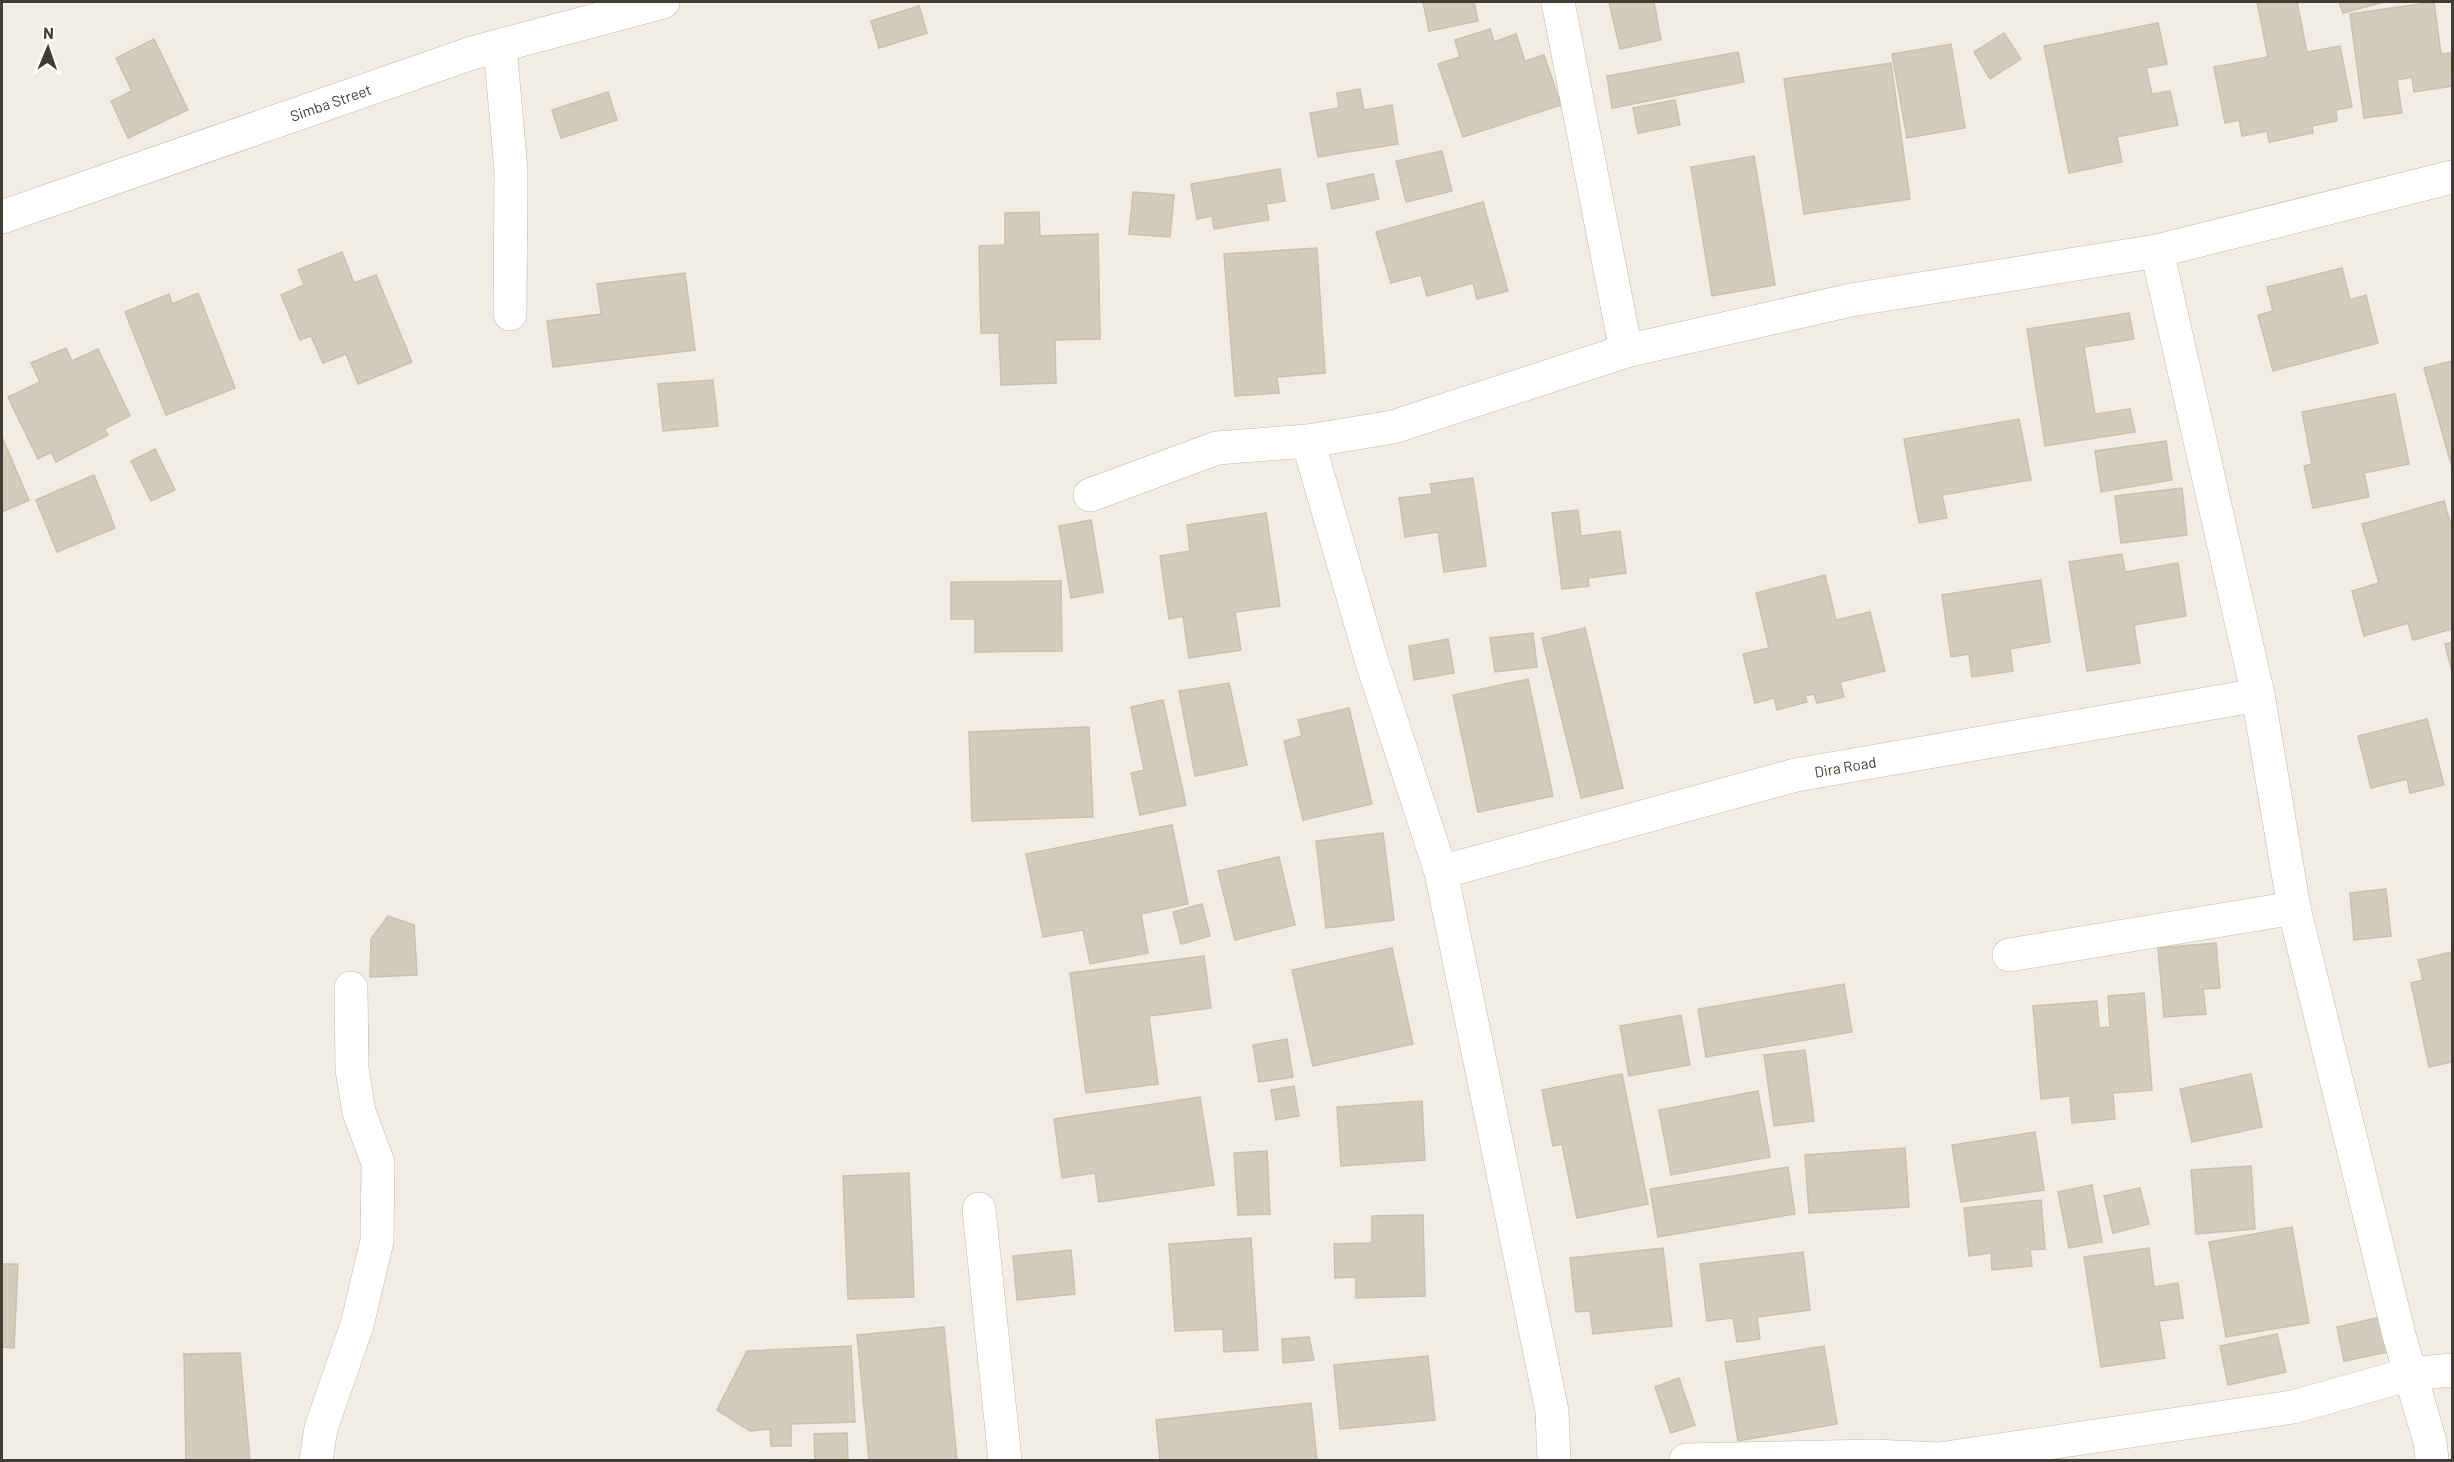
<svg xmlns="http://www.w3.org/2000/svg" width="2454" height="1462" viewBox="0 0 2454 1462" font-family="Barlow,sans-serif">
	<rect width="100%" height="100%" fill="#f1ede4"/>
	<!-- building -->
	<g fill="#d5cbbd" stroke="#ccc0ae" stroke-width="1.5">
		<polygon points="1423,2 1474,2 1478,21 1429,31"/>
		<polygon points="1609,2 1654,2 1661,40 1620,49"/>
		<polygon points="2257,2 2297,2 2307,52 2340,46 2352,107 2336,110 2337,121 2312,126 2313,133 2269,142 2267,131 2242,136 2239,120 2225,123 2214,67 2268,57"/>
		<polygon points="2339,2 2384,2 2343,13"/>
		<polygon points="2434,2 2441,54 2451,53 2452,86 2414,92 2412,77 2397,80 2402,113 2364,118 2350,14"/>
		<polygon points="919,6 927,33 879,48 871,21"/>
		<polygon points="2158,23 2167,64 2146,68 2152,94 2170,91 2178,125 2117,137 2122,162 2069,173 2044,46"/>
		<polygon points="1490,29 1494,42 1516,34 1525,61 1544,55 1561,105 1463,137 1438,64 1460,57 1455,40"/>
		<polygon points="2004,33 2021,59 1990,79 1974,52"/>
		<polygon points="154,39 188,110 128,138 111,101 132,91 116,58"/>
		<polygon points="1951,44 1965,128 1907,138 1892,54"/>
		<polygon points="1738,52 1744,82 1612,108 1607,76"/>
		<polygon points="1891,63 1910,199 1804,214 1784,79"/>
		<polygon points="1360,89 1364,110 1392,105 1398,144 1318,157 1310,113 1339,108 1337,93"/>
		<polygon points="608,92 617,120 561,138 552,110"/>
		<polygon points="1675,100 1680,125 1638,133 1633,108"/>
		<polygon points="1442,151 1452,191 1406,202 1396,161"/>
		<polygon points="1754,156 1775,285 1712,296 1691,167"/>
		<polygon points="1280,169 1285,201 1266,204 1269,220 1214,229 1212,216 1197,219 1191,184"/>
		<polygon points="1373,174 1379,199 1332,209 1327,184"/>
		<polygon points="1133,192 1174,195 1170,237 1129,234"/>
		<polygon points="1483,202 1508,291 1477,299 1473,283 1427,296 1421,275 1391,283 1376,232"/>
		<polygon points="1039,212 1040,236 1098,234 1100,339 1055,340 1056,383 1001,385 999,333 981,333 979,246 1005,245 1005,213"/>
		<polygon points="1317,248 1325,373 1277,377 1279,393 1235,396 1224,254"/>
		<polygon points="342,252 354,283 376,275 412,362 358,384 346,354 323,363 311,336 300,340 281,295 304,285 298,270"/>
		<polygon points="2342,268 2350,300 2366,295 2378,343 2273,371 2258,315 2273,311 2267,287"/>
		<polygon points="685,273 695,350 553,367 547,321 601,314 597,284"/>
		<polygon points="198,293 235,388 166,415 125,312 169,294 172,304"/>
		<polygon points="2129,313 2134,339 2084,347 2095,414 2130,409 2135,432 2045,446 2027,329"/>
		<polygon points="66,348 72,361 98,349 130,416 104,429 108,435 56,462 51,452 38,459 8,397 40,382 31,363"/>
		<polygon points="2452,361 2452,467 2424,368"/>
		<polygon points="713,380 718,426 663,431 658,384"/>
		<polygon points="2395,394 2409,464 2364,473 2369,497 2313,508 2304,466 2312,464 2302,412"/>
		<polygon points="2019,419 2031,480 1942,495 1947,518 1919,523 1904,439"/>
		<polygon points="2,437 29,500 2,512"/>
		<polygon points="2166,441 2172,480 2101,492 2095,451"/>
		<polygon points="155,449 175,490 151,501 131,461"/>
		<polygon points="94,475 115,528 57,552 36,500"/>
		<polygon points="1473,478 1486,566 1444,572 1438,532 1405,537 1399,498 1432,494 1430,484"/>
		<polygon points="2182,488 2187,535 2121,543 2115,496"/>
		<polygon points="2444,501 2452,529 2452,629 2413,640 2408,623 2364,636 2352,591 2379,583 2362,524"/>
		<polygon points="1578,510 1581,536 1620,531 1626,573 1588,578 1589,586 1562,589 1552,513"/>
		<polygon points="1266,513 1280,606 1235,612 1241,650 1189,658 1183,616 1169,619 1160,556 1190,551 1187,525"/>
		<polygon points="1091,520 1103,592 1071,598 1059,526"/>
		<polygon points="2122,554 2125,572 2178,563 2186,616 2134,625 2140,663 2087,671 2069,562"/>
		<polygon points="1825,575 1836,620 1870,612 1885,671 1840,682 1844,697 1817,703 1814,694 1805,696 1807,702 1777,710 1774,698 1755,703 1743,654 1769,648 1756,593"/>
		<polygon points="2041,580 2050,642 2010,649 2013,671 1972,677 1969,654 1951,657 1942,595"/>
		<polygon points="1061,581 1062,651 975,652 975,619 951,619 951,582"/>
		<polygon points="1585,628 1623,788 1581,798 1542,638"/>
		<polygon points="1533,633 1537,667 1495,672 1490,638"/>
		<polygon points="1448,639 1454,673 1414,680 1409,646"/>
		<polygon points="2452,642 2452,672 2445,644"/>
		<polygon points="1528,679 1553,796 1478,812 1453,695"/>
		<polygon points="1229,683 1247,765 1195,776 1179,691"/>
		<polygon points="1163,700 1186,805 1140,815 1131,773 1144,770 1131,707"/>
		<polygon points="1349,708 1372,804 1303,820 1284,741 1302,736 1298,720"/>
		<polygon points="2427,719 2444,785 2410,793 2407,779 2371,788 2358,736"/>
		<polygon points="1089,727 1093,817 972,821 969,732"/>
		<polygon points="1172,825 1188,904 1141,914 1148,953 1090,964 1083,930 1043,937 1026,854"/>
		<polygon points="1383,833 1394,920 1326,928 1316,841"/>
		<polygon points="1279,857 1295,925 1235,940 1218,871"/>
		<polygon points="2386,889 2391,936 2354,940 2350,893"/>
		<polygon points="1202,904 1210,936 1181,944 1173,912"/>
		<polygon points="388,916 414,925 417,975 370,977 371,939"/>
		<polygon points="2216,943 2220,988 2203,989 2206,1014 2164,1017 2158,948"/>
		<polygon points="1392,948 1413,1044 1313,1066 1292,970"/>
		<polygon points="2452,952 2452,1062 2429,1067 2411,983 2423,980 2418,960"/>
		<polygon points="1204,956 1211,1008 1149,1016 1158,1084 1086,1093 1070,973"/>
		<polygon points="1844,984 1852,1032 1706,1057 1698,1009"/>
		<polygon points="2144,993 2152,1090 2113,1093 2115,1119 2072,1123 2070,1096 2041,1099 2033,1006 2097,1001 2099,1028 2110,1027 2108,996"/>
		<polygon points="1681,1015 1690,1065 1629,1076 1620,1026"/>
		<polygon points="1287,1039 1293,1077 1259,1082 1253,1045"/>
		<polygon points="1805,1050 1814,1121 1774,1126 1764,1055"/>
		<polygon points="1622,1074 1648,1204 1577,1218 1562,1144 1553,1146 1542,1090"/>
		<polygon points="2251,1074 2262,1127 2192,1142 2180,1089"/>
		<polygon points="1294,1086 1299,1116 1276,1120 1271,1090"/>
		<polygon points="1758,1091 1770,1157 1671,1175 1659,1110"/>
		<polygon points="1200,1097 1214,1185 1099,1202 1095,1173 1062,1178 1054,1119"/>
		<polygon points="1422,1101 1425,1160 1341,1166 1337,1107"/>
		<polygon points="2035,1132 2044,1190 1961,1202 1952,1145"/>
		<polygon points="1905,1148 1909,1207 1809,1213 1805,1155"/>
		<polygon points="1267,1151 1270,1214 1238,1215 1234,1153"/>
		<polygon points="2251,1166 2255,1229 2196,1234 2191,1170"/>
		<polygon points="1788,1167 1795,1214 1658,1237 1650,1189"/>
		<polygon points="909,1173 914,1297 848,1299 843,1176"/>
		<polygon points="2092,1185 2102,1242 2069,1248 2058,1192"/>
		<polygon points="2140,1188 2149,1224 2113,1233 2104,1196"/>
		<polygon points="2041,1200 2045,1249 2030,1250 2032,1266 1992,1270 1991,1253 1969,1256 1964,1208"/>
		<polygon points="1423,1215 1425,1296 1356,1298 1356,1277 1335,1278 1334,1244 1372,1243 1372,1216"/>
		<polygon points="2292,1227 2309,1323 2226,1337 2209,1242"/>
		<polygon points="1251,1238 1258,1350 1224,1352 1223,1329 1175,1331 1169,1244"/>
		<polygon points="1663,1248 1672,1326 1593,1334 1590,1311 1576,1312 1570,1258"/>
		<polygon points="2149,1248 2154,1287 2178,1283 2183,1318 2159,1321 2165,1358 2101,1367 2084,1257"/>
		<polygon points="1071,1250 1075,1294 1017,1300 1013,1256"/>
		<polygon points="1803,1252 1810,1310 1757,1317 1760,1339 1737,1342 1733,1318 1707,1321 1700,1264"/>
		<polygon points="2,1264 18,1264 14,1348 2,1347"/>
		<polygon points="2385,1316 2393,1351 2344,1361 2337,1327"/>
		<polygon points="944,1327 957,1460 869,1460 857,1335"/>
		<polygon points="2277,1334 2286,1372 2228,1385 2220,1346"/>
		<polygon points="1309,1337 1314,1360 1283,1363 1282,1339"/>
		<polygon points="851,1346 855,1422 791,1424 791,1446 771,1446 770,1429 750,1431 717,1410 747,1351"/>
		<polygon points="1824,1346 1837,1424 1738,1441 1725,1362"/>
		<polygon points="240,1353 250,1460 186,1460 184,1354"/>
		<polygon points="1428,1356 1435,1420 1340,1429 1334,1365"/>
		<polygon points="1679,1378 1695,1425 1671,1433 1655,1387"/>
		<polygon points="1311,1403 1317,1460 1160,1460 1156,1420"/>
		<polygon points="847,1433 848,1460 815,1460 814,1434"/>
	</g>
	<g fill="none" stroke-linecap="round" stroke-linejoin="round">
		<defs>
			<g id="minor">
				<polyline points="1558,2 1626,351"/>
				<polyline points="500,46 511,171 510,314"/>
				<path id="s1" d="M2,217L472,53L663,2"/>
				<polyline points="2157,251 2258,695 2294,908 2399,1335 2430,1442 2432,1460"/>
				<polyline points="1308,441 1371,659 1441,872 1552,1411 1554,1460"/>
				<polyline points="1090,495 1217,448 1308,441 1393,427 1626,351 1851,300 2157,251 2452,177"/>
				<path id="s2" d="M1441,872L1796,775L2258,695"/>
				<polyline points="2009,955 2294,908"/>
				<polyline points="979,1209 1005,1460"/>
				<polyline points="316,1460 321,1428 357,1325 377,1241 378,1163 359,1112 352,1069 351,988"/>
				<polyline points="1686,1460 1874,1456 1939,1459 2293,1407 2410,1374 2452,1370"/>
			</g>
		</defs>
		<!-- minor casing -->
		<use href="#minor" stroke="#bfb7aa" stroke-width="34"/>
		<!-- minor -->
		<use href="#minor" stroke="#fff" stroke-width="33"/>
	</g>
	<g text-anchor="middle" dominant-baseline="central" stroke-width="5" stroke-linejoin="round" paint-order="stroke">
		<!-- street labels -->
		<g font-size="15" fill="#423d34" stroke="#fff">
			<text stroke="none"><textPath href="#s1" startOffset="348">Simba Street</textPath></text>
			<text stroke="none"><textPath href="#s2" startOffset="418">Dira Road</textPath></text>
		</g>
	</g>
	<!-- border -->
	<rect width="2454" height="1462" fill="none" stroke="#423d34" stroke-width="6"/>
	<!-- north arrow -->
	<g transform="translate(48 48) rotate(2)" stroke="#ffffff" stroke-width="4.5" paint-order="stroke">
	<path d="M0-4.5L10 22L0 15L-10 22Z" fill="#423d34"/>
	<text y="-9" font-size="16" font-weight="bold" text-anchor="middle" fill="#423d34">N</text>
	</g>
</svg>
